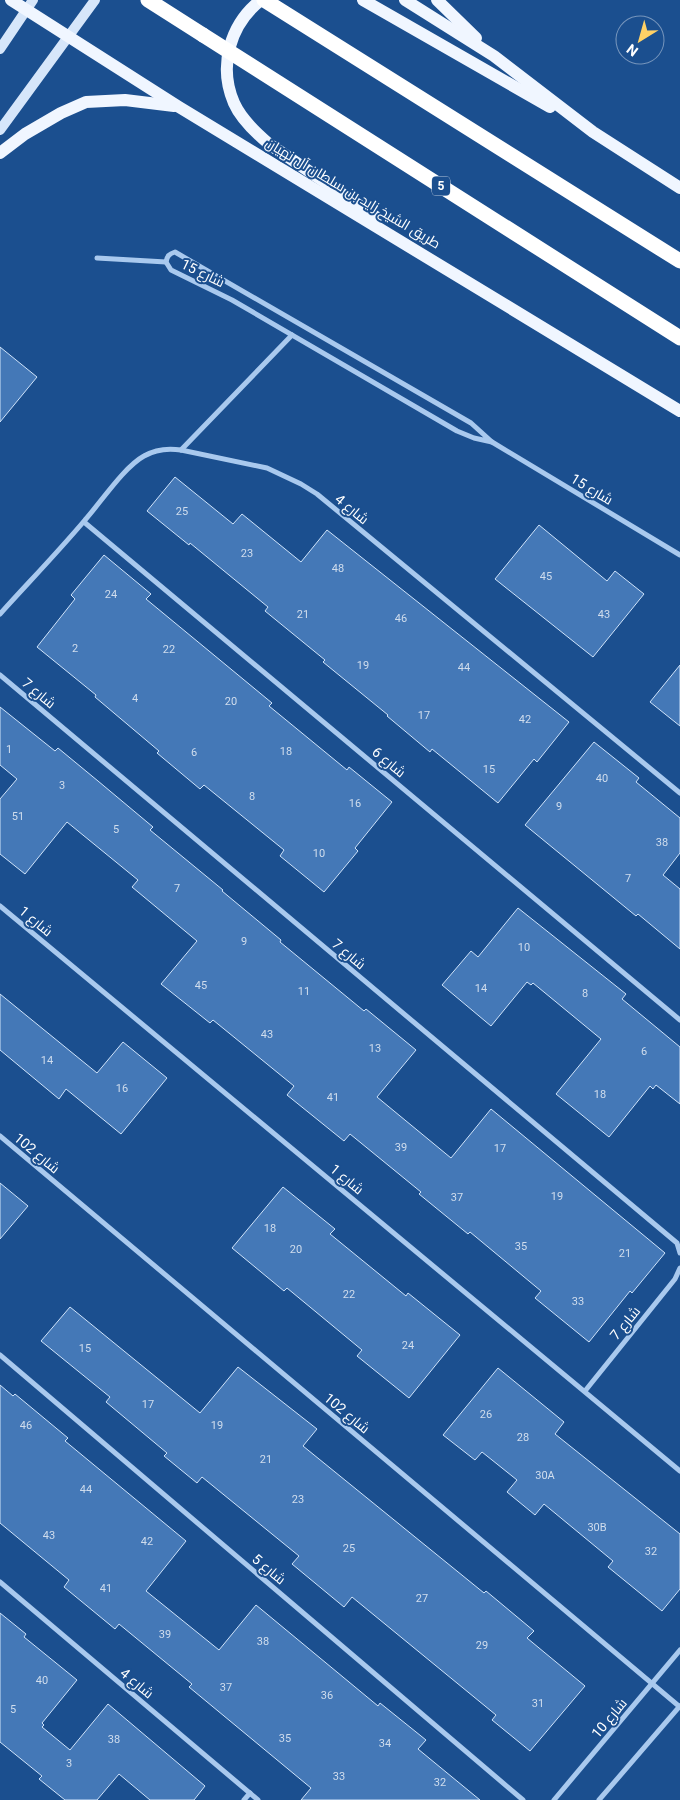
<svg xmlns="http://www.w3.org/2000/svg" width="680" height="1800" viewBox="0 0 680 1800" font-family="Roboto,Cairo,sans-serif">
	<rect width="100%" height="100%" fill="#1b4f8f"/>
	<!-- building -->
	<g fill="#4478b7" stroke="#cfe3fa">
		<polygon points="0,347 37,377 0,422"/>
		<polygon points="175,477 233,524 242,514 301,562 327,530 569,722 537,762 534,759 498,803 432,749 430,752 387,716 388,715 323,662 325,660 265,611 268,607 190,543 189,545 147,511"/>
		<polygon points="539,525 607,581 615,571 644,594 593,657 495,579"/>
		<polygon points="104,555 151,594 146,599 272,703 269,706 347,770 349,767 392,802 355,848 358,851 324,892 280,856 284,850 204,785 200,789 157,753 159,751 95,697 96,695 37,647 75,599 71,595"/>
		<polygon points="680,665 680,726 650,702"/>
		<polygon points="0,707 55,751 58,748 98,781 153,827 150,830 223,890 222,891 281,940 280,942 364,1011 366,1009 416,1050 377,1097 451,1158 491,1109 665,1253 632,1293 630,1291 589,1342 535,1298 541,1291 470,1232 468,1234 419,1194 421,1192 350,1134 344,1141 287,1095 294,1086 213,1020 210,1023 161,984 197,941 132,887 138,880 67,822 25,874 0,854 0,799 17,779 0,765"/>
		<polygon points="594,742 639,778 636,782 680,818 680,853 663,875 680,889 680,949 638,914 636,916 525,825"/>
		<polygon points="518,908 626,994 622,999 680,1047 680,1104 656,1085 653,1089 650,1086 609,1137 556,1094 601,1039 533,983 531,985 527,982 491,1026 442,985 471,951 478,957"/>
		<polygon points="0,994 97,1073 123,1042 167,1078 121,1134 66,1089 59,1099 0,1050"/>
		<polygon points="0,1183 28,1206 0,1239"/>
		<polygon points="283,1187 335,1229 330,1234 406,1296 408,1293 460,1335 409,1398 357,1356 362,1350 287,1288 284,1291 232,1248"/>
		<polygon points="70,1307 200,1413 238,1367 317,1429 303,1446 484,1593 486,1591 534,1631 527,1638 585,1686 530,1751 492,1720 496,1715 352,1597 344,1607 292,1564 299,1556 202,1477 197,1483 164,1456 167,1453 106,1402 110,1397 41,1341"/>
		<polygon points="498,1368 564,1422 555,1434 680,1534 680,1589 662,1611 608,1567 613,1561 544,1504 535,1515 507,1492 517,1480 482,1452 475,1460 443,1435"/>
		<polygon points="0,1385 13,1396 15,1394 68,1438 65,1441 186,1541 146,1591 219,1650 256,1605 378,1706 380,1703 426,1740 418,1749 480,1800 301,1800 311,1788 189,1687 192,1684 119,1624 115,1629 64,1587 69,1580 0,1523"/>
		<polygon points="0,1613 26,1634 24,1637 77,1680 42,1723 44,1725 42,1727 70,1750 108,1704 205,1786 194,1800 150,1800 119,1774 97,1800 65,1800 39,1779 42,1776 0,1742"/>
	</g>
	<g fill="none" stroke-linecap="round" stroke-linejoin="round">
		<!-- street -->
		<g stroke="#a9c9ee" stroke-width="5">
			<path d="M175,252L471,423L492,442L474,438L457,431L232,300L171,270L166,262C167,256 169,254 175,252Z"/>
			<polyline points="97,258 166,262"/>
			<polyline points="492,442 680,555"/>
			<polyline points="181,450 292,335"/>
			<polyline points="84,522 680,1020"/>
			<path d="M0,614C28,583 58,552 85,520C101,502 124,467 144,456C156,449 168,448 181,450L267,468L301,484L317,494L680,793"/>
			<polyline points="0,675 677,1243 680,1253"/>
			<polyline points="0,906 680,1471"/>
			<polyline points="0,1136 680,1707"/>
			<polyline points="0,1355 523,1800"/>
			<polyline points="585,1391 675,1279 680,1268"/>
			<polyline points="0,1582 258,1800"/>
			<polyline points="244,1800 250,1793"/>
			<polyline points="554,1800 680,1650"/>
			<polyline points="599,1800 680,1706"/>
		</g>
		<!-- secondary -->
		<g stroke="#d6e6fa" stroke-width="10">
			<polyline points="0,49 33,0"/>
			<polyline points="0,130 95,0"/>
		</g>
		<!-- primary -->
		<g stroke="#f0f6ff" stroke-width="12">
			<polyline points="11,0 179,107 680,411"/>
			<path d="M261,0C230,24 218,66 234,103C241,119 256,133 269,144L376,217"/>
			<polyline points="363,0 550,107"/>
			<polyline points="405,0 494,56 593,132 680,188"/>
			<polyline points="437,0 476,38"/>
			<polyline points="0,153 25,134 61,113 86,102 125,100 174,106"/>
		</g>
		<!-- highway -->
		<g stroke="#fff" stroke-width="15">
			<polyline points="148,0 203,35"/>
			<polyline points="264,0 680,261"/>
		</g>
		<!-- highway-bridge -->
		<polyline stroke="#fff" stroke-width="15" points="203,35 680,338"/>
	</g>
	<g text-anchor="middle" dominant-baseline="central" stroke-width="4" stroke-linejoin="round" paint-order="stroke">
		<!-- number labels -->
		<g font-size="11" fill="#d0dded">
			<text x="182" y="511">25</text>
			<text x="247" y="553">23</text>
			<text x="338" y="568">48</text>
			<text x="546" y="576">45</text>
			<text x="111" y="594">24</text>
			<text x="303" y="614">21</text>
			<text x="604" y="614">43</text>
			<text x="401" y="618">46</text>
			<text x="75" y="648">2</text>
			<text x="169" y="649">22</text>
			<text x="363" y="665">19</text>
			<text x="464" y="667">44</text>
			<text x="135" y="698">4</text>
			<text x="231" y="701">20</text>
			<text x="424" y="715">17</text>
			<text x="525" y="719">42</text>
			<text x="9" y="749">1</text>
			<text x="286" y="751">18</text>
			<text x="194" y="752">6</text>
			<text x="489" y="769">15</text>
			<text x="602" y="778">40</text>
			<text x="62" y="785">3</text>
			<text x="252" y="796">8</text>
			<text x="355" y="803">16</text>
			<text x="559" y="806">9</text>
			<text x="18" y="816">51</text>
			<text x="116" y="829">5</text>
			<text x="662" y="842">38</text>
			<text x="319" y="853">10</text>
			<text x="628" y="878">7</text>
			<text x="177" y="888">7</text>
			<text x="244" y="941">9</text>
			<text x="524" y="947">10</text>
			<text x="201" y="985">45</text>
			<text x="481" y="988">14</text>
			<text x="304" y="991">11</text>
			<text x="585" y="993">8</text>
			<text x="267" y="1034">43</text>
			<text x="375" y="1048">13</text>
			<text x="644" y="1051">6</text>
			<text x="47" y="1060">14</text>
			<text x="122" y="1088">16</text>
			<text x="600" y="1094">18</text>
			<text x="333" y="1097">41</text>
			<text x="401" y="1147">39</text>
			<text x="500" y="1148">17</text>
			<text x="557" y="1196">19</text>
			<text x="457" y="1197">37</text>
			<text x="270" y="1228">18</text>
			<text x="521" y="1246">35</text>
			<text x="296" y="1249">20</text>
			<text x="625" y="1253">21</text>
			<text x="349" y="1294">22</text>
			<text x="578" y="1301">33</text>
			<text x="408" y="1345">24</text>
			<text x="85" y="1348">15</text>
			<text x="148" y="1404">17</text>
			<text x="486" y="1414">26</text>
			<text x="26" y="1425">46</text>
			<text x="217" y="1425">19</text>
			<text x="523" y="1437">28</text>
			<text x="266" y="1459">21</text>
			<text x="545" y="1475">30A</text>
			<text x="86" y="1489">44</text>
			<text x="298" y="1499">23</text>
			<text x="597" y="1527">30B</text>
			<text x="49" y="1535">43</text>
			<text x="147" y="1541">42</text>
			<text x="349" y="1548">25</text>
			<text x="651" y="1551">32</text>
			<text x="106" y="1588">41</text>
			<text x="422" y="1598">27</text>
			<text x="165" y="1634">39</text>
			<text x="263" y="1641">38</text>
			<text x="482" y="1645">29</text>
			<text x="42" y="1680">40</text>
			<text x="226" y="1687">37</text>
			<text x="327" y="1695">36</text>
			<text x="538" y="1703">31</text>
			<text x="13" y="1709">5</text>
			<text x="285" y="1738">35</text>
			<text x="114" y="1739">38</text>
			<text x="385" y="1743">34</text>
			<text x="69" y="1763">3</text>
			<text x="339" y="1776">33</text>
			<text x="440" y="1782">32</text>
		</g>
		<!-- shield labels -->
		<rect fill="#1b4f8f" stroke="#bbcadd" stroke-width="1" x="432" y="176.5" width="18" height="19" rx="4"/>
		<g font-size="12" font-weight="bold" fill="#fff">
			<text x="441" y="186">5</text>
		</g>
		<!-- street labels -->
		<g font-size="14" fill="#fff" stroke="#1b4f8f">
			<text transform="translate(353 193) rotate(31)">طريق الشيخ زايد بن سلطان آل نهيان</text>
			<text transform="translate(203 273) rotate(26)">شارع 15</text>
			<text transform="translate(592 489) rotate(31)">شارع 15</text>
			<text transform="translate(352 509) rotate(39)">شارع 4</text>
			<text transform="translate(39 693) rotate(40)">شارع 7</text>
			<text transform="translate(389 762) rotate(40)">شارع 6</text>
			<text transform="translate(36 921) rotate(40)">شارع 1</text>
			<text transform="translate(349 954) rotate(40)">شارع 7</text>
			<text transform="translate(37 1153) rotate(40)">شارع 102</text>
			<text transform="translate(347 1179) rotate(40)">شارع 1</text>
			<text transform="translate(625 1323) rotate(-51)">شارع 7</text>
			<text transform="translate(347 1413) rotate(40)">شارع 102</text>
			<text transform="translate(269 1569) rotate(40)">شارع 5</text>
			<text transform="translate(137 1683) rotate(40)">شارع 4</text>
			<text transform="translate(609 1718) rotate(-50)">شارع 10</text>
		</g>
	</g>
	<!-- north arrow -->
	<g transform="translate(640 40) rotate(217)"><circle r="24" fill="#1b4f8f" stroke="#7695bc"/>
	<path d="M0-4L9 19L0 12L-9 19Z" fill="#ffd166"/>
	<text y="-8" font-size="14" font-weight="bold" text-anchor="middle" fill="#ffffff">N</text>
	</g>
</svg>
